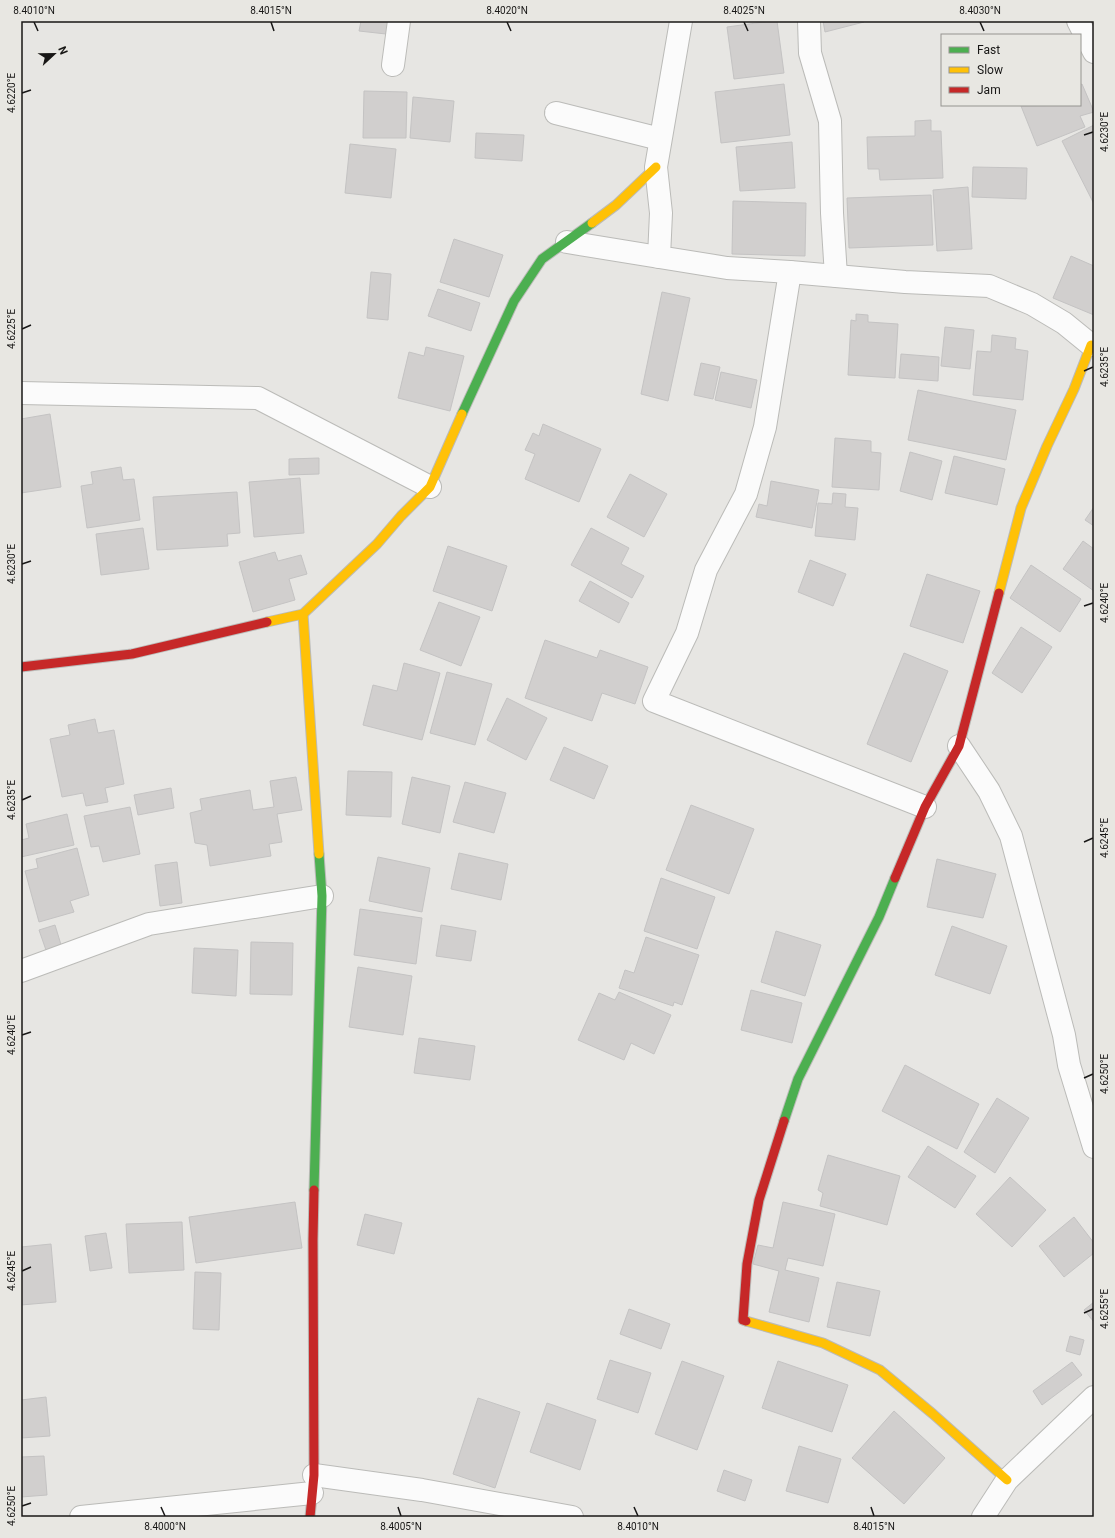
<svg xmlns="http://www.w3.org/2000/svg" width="1115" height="1538" viewBox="0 0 1115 1538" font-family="Roboto,sans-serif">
	<rect width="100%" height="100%" fill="#e7e6e3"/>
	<!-- building -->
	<g fill="#d1cfce" stroke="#c4c3c3">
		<polygon points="361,21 388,21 386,34 359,31"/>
		<polygon points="771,21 777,21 784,73 734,79 727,27"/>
		<polygon points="823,21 863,21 864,22 825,32"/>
		<polygon points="784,84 790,135 721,143 715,92"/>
		<polygon points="1082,84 1094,112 1080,116 1085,127 1037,146 1021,106 1080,105 1080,85"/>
		<polygon points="364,91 407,92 406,138 363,138"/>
		<polygon points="413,97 454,101 450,142 410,138"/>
		<polygon points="931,120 931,131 941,131 943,178 880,180 879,169 868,169 867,137 915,136 915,121"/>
		<polygon points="1094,125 1094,204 1062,141"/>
		<polygon points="476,133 524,135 522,161 475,158"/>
		<polygon points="792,142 795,188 740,191 736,147"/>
		<polygon points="350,144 396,149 391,198 345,193"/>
		<polygon points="973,167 1027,168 1026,199 972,197"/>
		<polygon points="968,187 972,249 937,251 933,190"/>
		<polygon points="931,195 933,245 849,248 847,198"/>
		<polygon points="733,201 806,203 805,256 732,254"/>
		<polygon points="454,239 503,255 489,297 440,282"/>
		<polygon points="1071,256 1094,266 1094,315 1053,298"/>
		<polygon points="371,272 391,274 388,320 367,318"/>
		<polygon points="438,289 480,303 471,331 428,316"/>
		<polygon points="662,292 690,298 668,401 641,394"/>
		<polygon points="856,314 868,315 868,322 898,324 895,378 848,375 851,320 856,321"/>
		<polygon points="945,327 974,330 970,369 941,366"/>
		<polygon points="992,335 1016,338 1015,349 1028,351 1023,400 973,395 977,351 991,352"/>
		<polygon points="426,347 464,356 450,411 398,398 409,352 424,356"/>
		<polygon points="901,354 939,357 938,381 899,378"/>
		<polygon points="701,363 720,367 713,399 694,395"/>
		<polygon points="721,372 757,380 751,408 715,400"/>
		<polygon points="918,390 1016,410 1006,460 908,440"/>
		<polygon points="50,414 61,487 21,493 21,419"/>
		<polygon points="543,424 601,449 579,502 525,479 535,454 525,450 533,433 539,436"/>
		<polygon points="835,438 871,441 871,452 881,453 879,490 832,487"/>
		<polygon points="910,452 942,461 932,500 900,491"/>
		<polygon points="954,456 1005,469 997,505 945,493"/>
		<polygon points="319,458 319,474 289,475 289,459"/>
		<polygon points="121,467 123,480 134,479 140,520 87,528 81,486 93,484 91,472"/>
		<polygon points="630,474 667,494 644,537 607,517"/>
		<polygon points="300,478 304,533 254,537 249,482"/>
		<polygon points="771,481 819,490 812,528 756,517 759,504 767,506"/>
		<polygon points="237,492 240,533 227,534 228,546 157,550 153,497"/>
		<polygon points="833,493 846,494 845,507 858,508 855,540 815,536 818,503 832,504"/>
		<polygon points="1094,507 1094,526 1085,520"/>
		<polygon points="143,528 149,569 101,575 96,534"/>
		<polygon points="591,528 629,548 621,564 644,576 632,598 571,565"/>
		<polygon points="1083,541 1094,549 1094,591 1063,569"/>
		<polygon points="448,546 507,566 492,611 433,591"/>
		<polygon points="275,552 278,561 301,555 307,574 289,579 295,600 253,612 239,562"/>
		<polygon points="810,560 846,574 833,606 798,592"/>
		<polygon points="1031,565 1081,599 1060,632 1010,598"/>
		<polygon points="927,574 980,591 963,643 910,626"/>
		<polygon points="590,581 629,603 619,623 579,601"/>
		<polygon points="439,602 480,617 461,666 420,650"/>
		<polygon points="1021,627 1052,647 1022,693 992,673"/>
		<polygon points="545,640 597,658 600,650 648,667 635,704 602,693 592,721 525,698"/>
		<polygon points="904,653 948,671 911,762 867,744"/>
		<polygon points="404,663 440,673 422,740 363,725 373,685 397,691"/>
		<polygon points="447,672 492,684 475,745 430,733"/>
		<polygon points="507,698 547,718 526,760 487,740"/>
		<polygon points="95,719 98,733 114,730 124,784 105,788 108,802 86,806 83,793 62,797 50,739 70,735 68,725"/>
		<polygon points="564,747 608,766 594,799 550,780"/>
		<polygon points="348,771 392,772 391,817 346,815"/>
		<polygon points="296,777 302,810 277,814 282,842 269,844 271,856 210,866 207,845 195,843 190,813 202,810 200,799 250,790 253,810 274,807 270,781"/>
		<polygon points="412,777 450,786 440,833 402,824"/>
		<polygon points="465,782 506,793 494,833 453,822"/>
		<polygon points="171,788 174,808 138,815 134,795"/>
		<polygon points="691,805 754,829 729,894 666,870"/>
		<polygon points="130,807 140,854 103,862 99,846 91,847 84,816"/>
		<polygon points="67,814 74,845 21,857 21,840 29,838 26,824"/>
		<polygon points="77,848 89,895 70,901 74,912 39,922 25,871 38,868 36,859"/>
		<polygon points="459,853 508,864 501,900 451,889"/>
		<polygon points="378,857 430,868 422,912 369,901"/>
		<polygon points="937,859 996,874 983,918 927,907"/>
		<polygon points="177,862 182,903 160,906 155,865"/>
		<polygon points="661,878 715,897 697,949 644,931"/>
		<polygon points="360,909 422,918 416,964 354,955"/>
		<polygon points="55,925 62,948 47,953 39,930"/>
		<polygon points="441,925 476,931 471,961 436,956"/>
		<polygon points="952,926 1007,946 990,994 935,975"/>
		<polygon points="776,931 821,945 805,996 761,982"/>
		<polygon points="646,937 699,955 682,1005 674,1002 673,1006 619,988 625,970 634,973"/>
		<polygon points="251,942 293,943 292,995 250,994"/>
		<polygon points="194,948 238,950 236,996 192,993"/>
		<polygon points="358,967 412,976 403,1035 349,1027"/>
		<polygon points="751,990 802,1003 792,1043 741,1030"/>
		<polygon points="619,992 671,1015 654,1054 631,1043 624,1060 578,1040 599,993 615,1000"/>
		<polygon points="419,1038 475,1046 470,1080 414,1073"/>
		<polygon points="905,1065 979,1104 957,1149 882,1111"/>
		<polygon points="997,1098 1029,1118 995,1173 964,1152"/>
		<polygon points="928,1146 976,1176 955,1208 908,1177"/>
		<polygon points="828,1155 900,1176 887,1225 820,1206 823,1193 818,1190"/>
		<polygon points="1010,1177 1046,1210 1012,1247 976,1214"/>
		<polygon points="295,1202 302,1248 196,1263 189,1217"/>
		<polygon points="783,1202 835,1214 823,1266 788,1258 785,1270 819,1278 809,1322 769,1312 779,1271 753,1264 758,1245 773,1248"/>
		<polygon points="365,1214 402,1223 394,1254 357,1245"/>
		<polygon points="1074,1217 1094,1243 1094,1253 1064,1277 1039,1246"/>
		<polygon points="182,1222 184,1270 129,1273 126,1224"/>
		<polygon points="106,1233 112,1268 90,1271 85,1236"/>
		<polygon points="51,1244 56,1302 21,1305 21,1247"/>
		<polygon points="195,1272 221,1273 219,1330 193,1329"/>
		<polygon points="837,1282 880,1291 870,1336 827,1327"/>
		<polygon points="1094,1302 1094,1322 1084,1310"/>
		<polygon points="629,1309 670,1324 661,1349 620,1334"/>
		<polygon points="1070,1336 1084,1340 1080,1355 1066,1351"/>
		<polygon points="610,1360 651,1373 638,1413 597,1399"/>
		<polygon points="682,1361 724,1376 697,1450 655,1434"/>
		<polygon points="778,1361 848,1385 832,1432 762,1408"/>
		<polygon points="1072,1362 1082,1375 1042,1405 1033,1391"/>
		<polygon points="46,1397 50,1436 21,1438 21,1400"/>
		<polygon points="478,1398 520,1412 495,1488 453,1474"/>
		<polygon points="547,1403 596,1420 580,1470 530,1452"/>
		<polygon points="894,1411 945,1458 904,1504 852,1458"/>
		<polygon points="799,1446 841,1459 828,1503 786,1491"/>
		<polygon points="44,1456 47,1495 21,1497 21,1457"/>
		<polygon points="724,1470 752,1480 745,1501 717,1491"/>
	</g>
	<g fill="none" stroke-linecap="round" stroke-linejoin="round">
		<defs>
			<g id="street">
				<polyline points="681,21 656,167 661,213 659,257 727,268 790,272 905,282 989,286 1032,304 1064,323 1091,345 1094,345"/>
				<polyline points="809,21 810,53 830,121 832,213 836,276"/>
				<polyline points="1078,21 1094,52"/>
				<polyline points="393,65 399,21"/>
				<polyline points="556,113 660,139"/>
				<polyline points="567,242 659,257"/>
				<polyline points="790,272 765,427 746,494 706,570 687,633 654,701 925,807"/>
				<polyline points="21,393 258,398 430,487"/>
				<polyline points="959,746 989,791 1011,836 1064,1035 1069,1065 1094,1147"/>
				<polyline points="21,971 149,924 322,896"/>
				<polyline points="314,1475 422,1490 572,1517"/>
				<polyline points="81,1517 312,1493"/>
				<polyline points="983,1517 1007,1480 1094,1397"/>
			</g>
			<g id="fast">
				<polyline points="462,414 514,301 542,259 592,223"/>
				<polyline points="784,1121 798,1079 879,917 895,878"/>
				<polyline points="314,1190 322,896 319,854"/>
			</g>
			<g id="slow">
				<polyline points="592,223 616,205 656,167"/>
				<polyline points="999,593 1021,508 1047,446 1074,389 1091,345"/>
				<polyline points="303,614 319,854"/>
				<polyline points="267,622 303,614 377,544 401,516 430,487 462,414"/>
				<polyline points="746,1321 823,1343 880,1370 933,1414 1007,1480"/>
			</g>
			<g id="jam">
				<polyline points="21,667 132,654 267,622"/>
				<polyline points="895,878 925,807 959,746 999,593"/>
				<polyline points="746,1321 743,1320 747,1264 759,1200 784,1121"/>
				<polyline points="310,1517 314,1475 313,1240 314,1190"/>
			</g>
		</defs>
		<!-- street casing -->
		<use href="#street" stroke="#bbbbb8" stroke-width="24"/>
		<!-- fast casing -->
		<use href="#fast" stroke="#bbbbb8" stroke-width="11"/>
		<!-- slow casing -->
		<use href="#slow" stroke="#bbbbb8" stroke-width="11"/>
		<!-- jam casing -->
		<use href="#jam" stroke="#bbbbb8" stroke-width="11"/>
		<!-- street -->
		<use href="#street" stroke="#fbfbfb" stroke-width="22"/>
		<!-- fast -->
		<use href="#fast" stroke="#4caf50" stroke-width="9"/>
		<!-- slow -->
		<use href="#slow" stroke="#ffc107" stroke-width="9"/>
		<!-- jam -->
		<use href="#jam" stroke="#c62828" stroke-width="9"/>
	</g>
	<!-- ticks -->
	<path fill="none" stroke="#181716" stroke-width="1.5" d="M34,22L38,31M271,22L274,31M507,22L511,31M744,22L748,31M980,22L984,31M22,93L31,90M1084,135L1093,132M22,329L31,325M1084,371L1093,367M22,564L31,561M1084,606L1093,603M22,800L31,796M1084,842L1093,838M22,1035L31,1032M1084,1078L1093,1074M22,1271L31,1267M1084,1313L1093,1309M22,1506L31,1503M161,1507L165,1516M398,1507L401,1516M634,1507L638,1516M871,1507L874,1516"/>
	<!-- border -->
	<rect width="1115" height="1538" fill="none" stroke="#e8e7e2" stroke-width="44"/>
	<!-- legend -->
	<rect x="941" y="34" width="140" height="72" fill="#e8e7e2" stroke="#959490"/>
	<rect x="949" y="47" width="20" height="6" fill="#4caf50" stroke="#959490"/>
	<text x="977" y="54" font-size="12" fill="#181716">Fast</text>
	<rect x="949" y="67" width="20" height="6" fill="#ffc107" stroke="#959490"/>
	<text x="977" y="74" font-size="12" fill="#181716">Slow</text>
	<rect x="949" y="87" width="20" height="6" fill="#c62828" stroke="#959490"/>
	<text x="977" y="94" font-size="12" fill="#181716">Jam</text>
	<!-- north arrow -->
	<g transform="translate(54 54) rotate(68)" stroke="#e8e7e2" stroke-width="3" paint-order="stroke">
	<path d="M0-3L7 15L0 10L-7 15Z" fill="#181716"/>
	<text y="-6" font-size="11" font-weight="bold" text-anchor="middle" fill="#181716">N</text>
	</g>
	<rect x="22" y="22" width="1071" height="1494" fill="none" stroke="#181716" stroke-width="1.5"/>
	<g font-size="10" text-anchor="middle" fill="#181716">
		<text x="34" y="14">8.4010°N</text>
		<text x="271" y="14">8.4015°N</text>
		<text x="507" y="14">8.4020°N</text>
		<text x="744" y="14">8.4025°N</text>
		<text x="980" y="14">8.4030°N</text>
		<text transform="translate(11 93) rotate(-90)" y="4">4.6220°E</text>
		<text transform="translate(1104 132) rotate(-90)" y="4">4.6230°E</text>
		<text transform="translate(11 329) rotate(-90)" y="4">4.6225°E</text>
		<text transform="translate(1104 367) rotate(-90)" y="4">4.6235°E</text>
		<text transform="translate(11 564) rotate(-90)" y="4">4.6230°E</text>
		<text transform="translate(1104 603) rotate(-90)" y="4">4.6240°E</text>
		<text transform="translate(11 800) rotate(-90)" y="4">4.6235°E</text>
		<text transform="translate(1104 838) rotate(-90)" y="4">4.6245°E</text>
		<text transform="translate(11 1035) rotate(-90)" y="4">4.6240°E</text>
		<text transform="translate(1104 1074) rotate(-90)" y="4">4.6250°E</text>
		<text transform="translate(11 1271) rotate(-90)" y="4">4.6245°E</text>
		<text transform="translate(1104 1309) rotate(-90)" y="4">4.6255°E</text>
		<text transform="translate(11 1506) rotate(-90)" y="4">4.6250°E</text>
		<text x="165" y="1530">8.4000°N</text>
		<text x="401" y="1530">8.4005°N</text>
		<text x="638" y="1530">8.4010°N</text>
		<text x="874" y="1530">8.4015°N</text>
	</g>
</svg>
